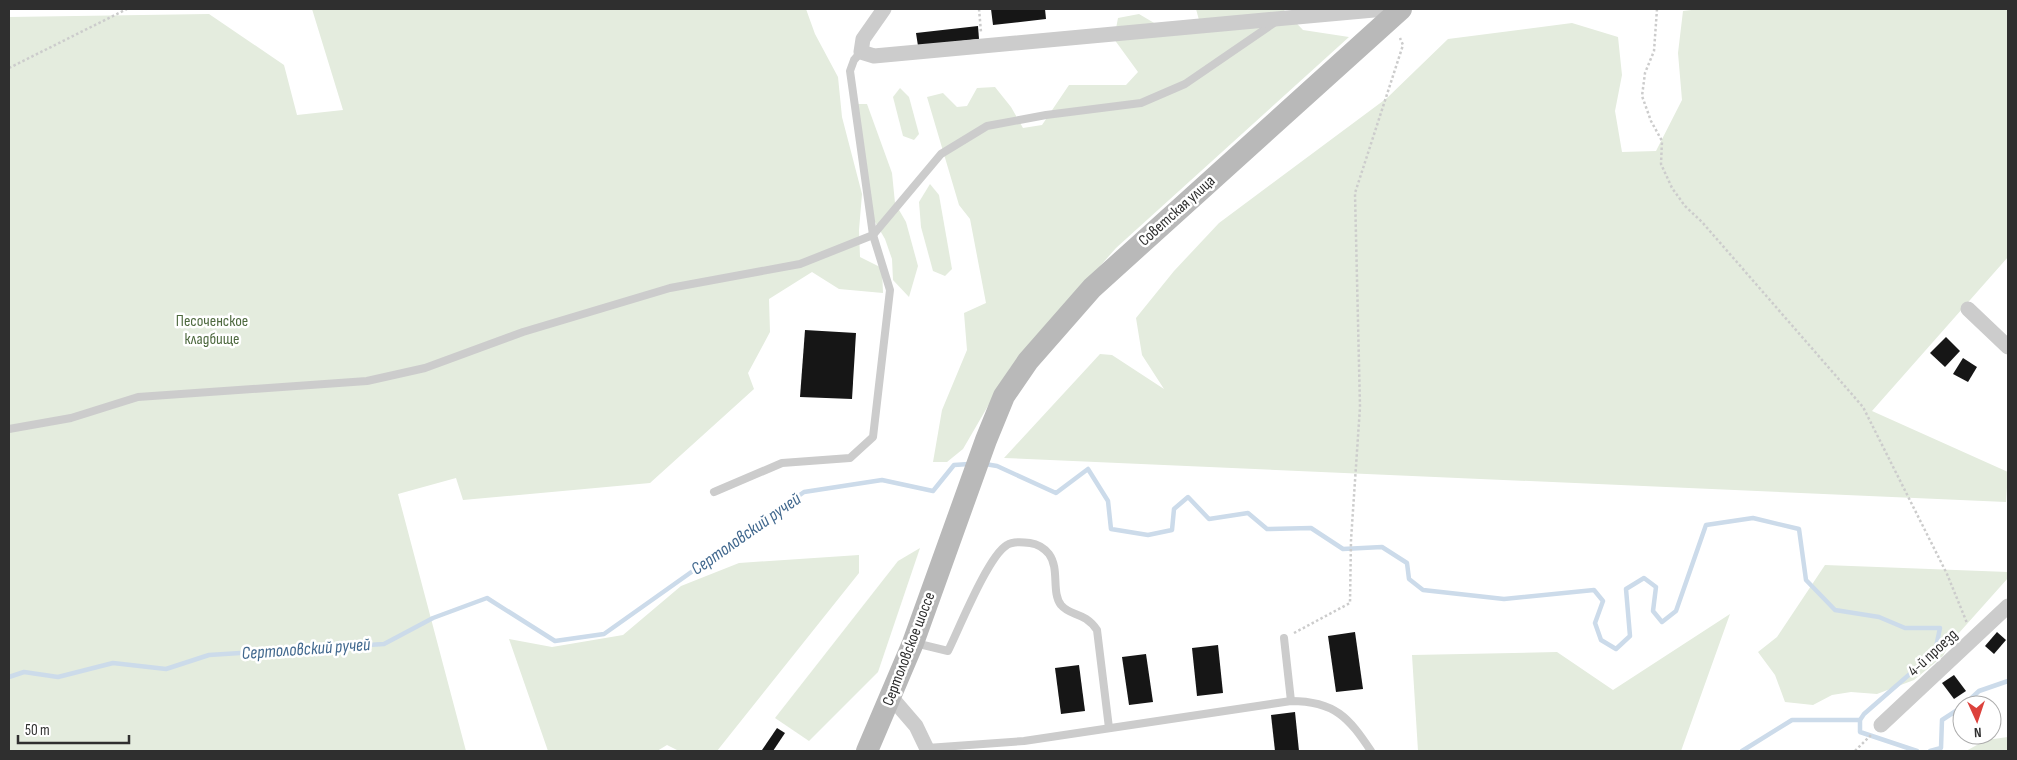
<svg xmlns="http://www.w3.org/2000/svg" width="2017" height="760" viewBox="0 0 2017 760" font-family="'Sofia Sans Condensed',sans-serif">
	<rect width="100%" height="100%" fill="#fff"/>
	<!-- green -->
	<g fill="#e4ecde">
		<polygon points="312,9 806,9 815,34 838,77 842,117 862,194 859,230 860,257 882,268 883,293 839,289 812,272 769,299 770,332 748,373 754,389 650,483 463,500 456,478 398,494 466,751 9,751 9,17 209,14 284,65 297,115 343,110"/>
		<polygon points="1196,9 1283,9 1303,30 1349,37 1116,248 1010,368 963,449 947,462 933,462 942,410 967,350 964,313 986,303 970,219 959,205 927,97 943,93 957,107 967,106 977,88 995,87 1011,107 1023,128 1042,125 1069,85 1126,85 1138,72 1114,39 1118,18 1139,14 1171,33 1199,20"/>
		<polygon points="1700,9 2008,9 2008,257 1872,411 2008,472 2006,502 1004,458 1100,354 1112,355 1164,389 1142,355 1136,318 1174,271 1219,223 1387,98 1448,39 1572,23 1618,37 1622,75 1615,111 1622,152 1656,151 1682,100 1678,53 1683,11"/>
		<polygon points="900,88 909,97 919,134 914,140 903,136 893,97"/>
		<polygon points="858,104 867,104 892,173 895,203 906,222 918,266 909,297 893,280 892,259 885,239 871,215"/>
		<polygon points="930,184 939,195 952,269 945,276 933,271 921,227 919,202"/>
		<polygon points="920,548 878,672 809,741 775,718 898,561"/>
		<polygon points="859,555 859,573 717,751 679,751 667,745 657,751 548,751 509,639 552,647 623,635 681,586 739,563"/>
		<polygon points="1825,565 2008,572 2008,578 1950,643 1943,656 1914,680 1877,694 1851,692 1832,695 1813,705 1785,702 1775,675 1758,652 1777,637"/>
		<polygon points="1730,614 1681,751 1418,751 1412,655 1557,652 1613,690"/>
		<polygon points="2008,737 2008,751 1966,751 1986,740"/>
	</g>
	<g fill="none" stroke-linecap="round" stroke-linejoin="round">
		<!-- stream -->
		<g stroke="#ccdbea" stroke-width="4.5">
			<polyline points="985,464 997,466 1056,493 1088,469 1108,501 1111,529 1148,535 1172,530 1174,509 1188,497 1209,519 1248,513 1267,529 1311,528 1343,549 1382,547 1407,563 1409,579 1423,590 1504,599 1594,590 1603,601 1595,623 1601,640 1616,649 1630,636 1626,589 1644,578 1656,587 1653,611 1662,622 1676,611 1706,525 1753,518 1799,529 1806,580 1835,610 1879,617 1905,628 1940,628 1935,652 1864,714 1860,720 1860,732 1917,751"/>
			<polyline points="9,677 24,672 58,677 113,663 166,669 209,655 384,644 433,618 487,598 555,641 604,634 804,492 882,480 933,491 954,465 969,464"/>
			<polyline points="1964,705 1979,691 2008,681"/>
			<polyline points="1742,751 1792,720 1860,720"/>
			<polyline points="1930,751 1941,748 1942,720 1962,707"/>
		</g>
	</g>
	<!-- building -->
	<g fill="#161616">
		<polygon points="991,9 1045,9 1046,19 993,25"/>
		<polygon points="978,26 979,39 918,46 916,33"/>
		<polygon points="805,330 856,333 852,399 800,397"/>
		<polygon points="1946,337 1960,351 1945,367 1930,353"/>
		<polygon points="1963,358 1977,367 1968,382 1953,374"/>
		<polygon points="1355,632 1363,689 1336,692 1328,636"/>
		<polygon points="1997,632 2006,640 1994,654 1985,646"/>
		<polygon points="1218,645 1223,693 1197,696 1192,648"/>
		<polygon points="1146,654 1153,702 1129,705 1122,657"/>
		<polygon points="1079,665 1085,711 1061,714 1055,668"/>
		<polygon points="1954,675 1966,691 1954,699 1942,683"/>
		<polygon points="1295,712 1299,751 1275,751 1271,715"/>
		<polygon points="777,728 785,733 773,751 764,751 762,750"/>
	</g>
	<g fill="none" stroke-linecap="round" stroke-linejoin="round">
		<!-- path -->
		<g stroke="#ccc" stroke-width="2.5" stroke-dasharray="2.5 2.5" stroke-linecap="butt">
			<polyline points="979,9 981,32"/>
			<polyline points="1657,9 1654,51 1645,73 1642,96 1651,121 1662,141 1661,164 1672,188 1685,206 1702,222 1863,407 1947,574 1967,623"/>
			<polyline points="9,68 127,9"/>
			<polyline points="1294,633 1350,603 1351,540 1360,407 1355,193 1403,45 1400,38"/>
			<polyline points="1855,751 1871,735"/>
		</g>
		<!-- service -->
		<g stroke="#ccc" stroke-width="8">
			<polyline points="9,429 71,418 138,397 367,381 425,368 523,332 670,288 800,264 873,235 941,154 987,126 1046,115 1141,103 1185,84 1274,23"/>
			<polyline points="714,492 782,463 850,458 873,437 890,290 873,235 850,71 854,60 861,52"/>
			<polyline points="1284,638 1291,701"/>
			<path d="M915,643L948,651C959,629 988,556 1007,545C1013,541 1023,542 1030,543C1037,544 1044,548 1049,554C1060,569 1051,592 1061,605C1071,617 1084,611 1097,630L1109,728"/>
			<path d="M927,748L1024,741L1291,701C1335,701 1349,718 1371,751"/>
		</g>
		<!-- minor -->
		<g stroke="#ccc" stroke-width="15">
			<polyline points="884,9 863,39 861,52 874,56 1385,9"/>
			<polyline points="1968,309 2008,347"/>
			<polyline points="891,697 916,726 928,751"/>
			<polyline points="1881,725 2008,606"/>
		</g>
		<!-- secondary -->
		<polyline stroke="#b9b9b9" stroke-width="22" points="867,751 913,643 986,440 1004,396 1028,361 1092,288 1401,9"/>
	</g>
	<g text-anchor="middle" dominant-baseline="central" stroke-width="5" stroke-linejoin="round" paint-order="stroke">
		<!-- street labels -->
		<g font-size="16" fill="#2f2f2f" stroke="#fff">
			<text transform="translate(1177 211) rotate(-42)">Советская улица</text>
			<text transform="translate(909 649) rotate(-69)">Сертоловское шоссе</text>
			<text transform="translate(1933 653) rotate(-43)">4-й проезд</text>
		</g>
		<!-- park labels -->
		<g font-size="16" fill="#4e693f" stroke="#fff">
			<text x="212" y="321">Песоченское<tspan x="212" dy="18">кладбище</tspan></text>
		</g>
		<!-- water labels -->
		<g font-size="18" font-style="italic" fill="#41688e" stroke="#fff">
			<text transform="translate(746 534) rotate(-35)">Сертоловский ручей</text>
			<text transform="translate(306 649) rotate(-4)">Сертоловский ручей</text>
		</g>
	</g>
	<!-- border -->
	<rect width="2017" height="760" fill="none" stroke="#2f2f2f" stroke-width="20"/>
	<!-- north arrow -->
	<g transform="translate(1977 720) rotate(177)"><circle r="24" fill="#ffffff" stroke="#acacac"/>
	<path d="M0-4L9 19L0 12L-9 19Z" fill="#dc423c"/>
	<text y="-8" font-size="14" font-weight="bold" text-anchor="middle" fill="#2f2f2f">N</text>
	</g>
	<!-- scale -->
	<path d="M18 735v8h111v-8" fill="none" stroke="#2f2f2f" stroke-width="2.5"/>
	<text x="25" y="735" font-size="15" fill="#2f2f2f" stroke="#ffffff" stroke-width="4" paint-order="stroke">50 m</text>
</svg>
